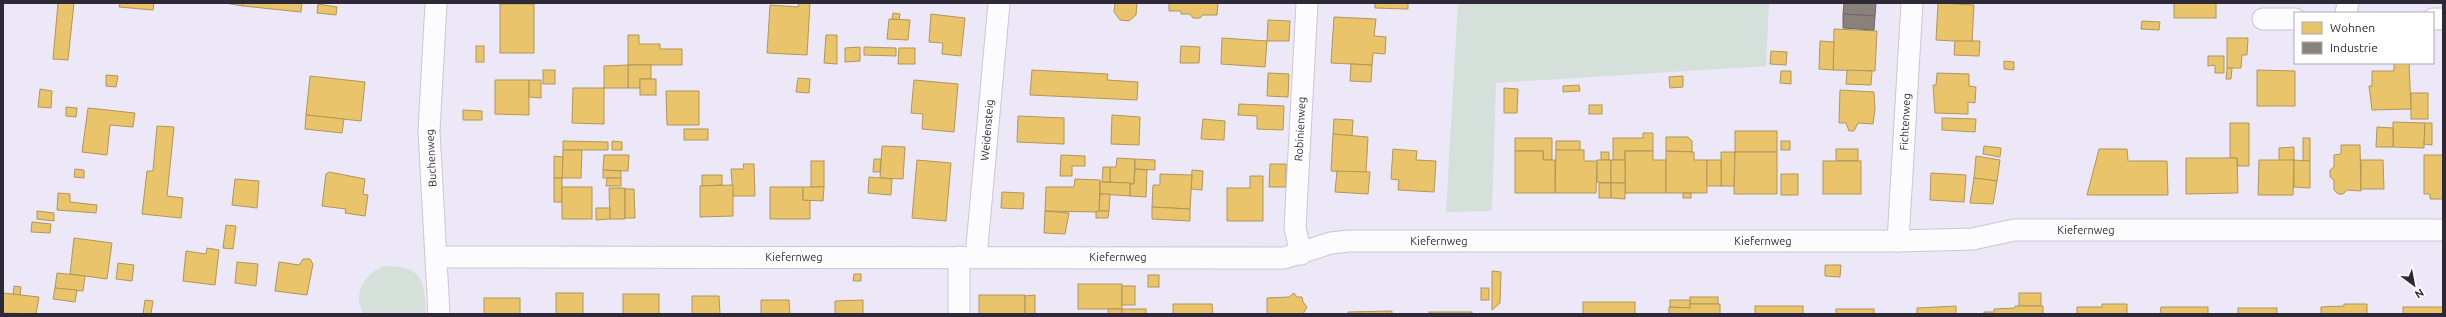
<svg xmlns="http://www.w3.org/2000/svg" width="2446" height="317" viewBox="0 0 2446 317" font-family="Ubuntu,sans-serif">
	<rect width="100%" height="100%" fill="#ece8f8"/>
	<!-- green -->
	<g fill="#d4e0d9">
		<polygon points="1458,3 1769,3 1766,66 1496,83 1492,211 1446,212"/>
		<path d="M383,266C423,266 424,279 426,314H364C351,294 365,275 383,266Z"/>
	</g>
	<!-- homes -->
	<g fill="#e9c46a" stroke="#b1965a">
		<polygon points="58,3 74,3 68,60 53,59"/>
		<polygon points="120,3 154,3 153,10 119,7"/>
		<polygon points="225,3 243,3 243,6"/>
		<polygon points="243,3 302,3 301,12 243,6"/>
		<polygon points="799,3 810,3 807,55 767,53 770,5 798,7"/>
		<polygon points="1115,3 1137,3 1136,15 1129,21 1120,20 1114,12"/>
		<polygon points="1169,3 1218,3 1217,15 1203,15 1200,18 1193,18 1190,14 1181,14 1181,11 1169,11"/>
		<polygon points="1375,3 1408,3 1408,9 1375,8"/>
		<polygon points="1938,3 1974,5 1972,42 1936,40"/>
		<rect x="2174" y="3" width="42" height="15"/>
		<polygon points="318,4 337,7 336,15 317,13"/>
		<rect x="500" y="4" width="34" height="49"/>
		<polygon points="893,13 900,14 899,20 892,19"/>
		<polygon points="931,14 965,18 961,56 942,54 943,43 929,42"/>
		<polygon points="1334,17 1376,19 1374,36 1386,37 1385,54 1373,53 1372,65 1331,63"/>
		<polygon points="889,19 910,20 908,40 887,39"/>
		<polygon points="1268,20 1290,21 1289,41 1267,41"/>
		<polygon points="2142,21 2160,22 2159,30 2141,29"/>
		<polygon points="1834,29 1877,31 1875,71 1833,70"/>
		<polygon points="628,35 639,35 639,44 660,44 660,49 682,49 682,65 628,65"/>
		<polygon points="826,35 837,35 837,64 824,63"/>
		<polygon points="1222,38 1267,41 1265,67 1221,64"/>
		<polygon points="2227,38 2248,38 2247,55 2242,55 2241,68 2227,68"/>
		<polygon points="1820,41 1834,42 1833,70 1819,69"/>
		<polygon points="1955,41 1980,41 1979,56 1954,55"/>
		<rect x="476" y="46" width="8" height="16"/>
		<polygon points="1181,46 1200,47 1199,63 1180,63"/>
		<polygon points="860,47 860,61 845,62 845,48"/>
		<polygon points="864,47 896,48 896,56 864,55"/>
		<polygon points="899,48 915,48 915,64 898,64"/>
		<polygon points="1771,51 1787,52 1786,65 1770,64"/>
		<polygon points="2208,56 2224,56 2224,73 2215,73 2215,65 2208,66"/>
		<polygon points="2004,61 2014,62 2014,70 2004,69"/>
		<polygon points="2394,63 2409,63 2411,109 2372,110 2369,86 2372,86 2372,71 2394,71"/>
		<polygon points="1351,64 1372,65 1371,82 1350,81"/>
		<polygon points="628,65 651,65 651,79 640,79 640,88 628,88"/>
		<polygon points="628,65 628,88 604,88 604,66"/>
		<polygon points="2227,68 2232,68 2231,79 2226,79"/>
		<rect x="543" y="70" width="12" height="14"/>
		<polygon points="1032,70 1108,74 1107,80 1138,82 1137,100 1030,95"/>
		<polygon points="1847,70 1872,71 1871,85 1846,84"/>
		<polygon points="2257,70 2295,71 2295,106 2257,106"/>
		<polygon points="1781,71 1791,71 1791,84 1780,83"/>
		<polygon points="1268,73 1289,74 1288,97 1267,96"/>
		<polygon points="1937,73 1969,74 1969,86 1976,87 1975,103 1968,102 1968,114 1935,113 1933,85 1936,85"/>
		<polygon points="106,75 118,76 116,87 106,86"/>
		<polygon points="310,76 365,82 361,121 306,115"/>
		<polygon points="1683,76 1683,87 1670,88 1669,77"/>
		<polygon points="798,78 810,79 809,93 796,92"/>
		<rect x="640" y="79" width="16" height="16"/>
		<polygon points="495,80 529,80 529,115 495,114"/>
		<polygon points="529,80 541,80 541,98 529,97"/>
		<polygon points="914,80 958,84 954,132 922,129 923,114 911,113"/>
		<polygon points="1579,85 1580,91 1563,92 1563,86"/>
		<polygon points="573,88 604,88 604,124 572,123"/>
		<polygon points="1504,88 1518,89 1517,113 1504,113"/>
		<polygon points="40,89 52,91 51,108 38,107"/>
		<polygon points="1840,90 1874,92 1875,109 1873,124 1858,123 1854,131 1849,131 1846,123 1839,123"/>
		<polygon points="666,91 699,91 699,125 667,125"/>
		<rect x="2411" y="93" width="17" height="26"/>
		<polygon points="1239,104 1284,106 1283,130 1257,129 1257,116 1238,115"/>
		<rect x="1589" y="105" width="13" height="9"/>
		<polygon points="66,107 77,108 76,117 66,116"/>
		<polygon points="88,108 135,113 133,127 110,125 107,155 82,152"/>
		<polygon points="463,110 482,111 482,120 463,120"/>
		<polygon points="306,115 344,119 342,133 305,129"/>
		<polygon points="1112,115 1140,117 1139,145 1111,144"/>
		<polygon points="1018,116 1064,118 1064,144 1017,142"/>
		<polygon points="1942,118 1976,119 1975,132 1942,130"/>
		<polygon points="1203,119 1225,121 1224,140 1201,139"/>
		<polygon points="1334,119 1353,120 1352,136 1333,134"/>
		<polygon points="2393,122 2425,123 2424,148 2393,147"/>
		<polygon points="2230,123 2249,123 2249,166 2238,166 2237,158 2230,158"/>
		<polygon points="2425,123 2432,123 2432,145 2424,144"/>
		<polygon points="157,126 174,127 167,196 183,198 181,218 142,214 147,171 153,171"/>
		<polygon points="2377,127 2393,128 2393,147 2376,147"/>
		<rect x="684" y="129" width="24" height="11"/>
		<rect x="1735" y="131" width="42" height="21"/>
		<polygon points="1643,133 1653,133 1653,151 1625,151 1625,160 1613,160 1613,138 1643,138"/>
		<polygon points="1333,134 1368,137 1366,173 1331,171"/>
		<polygon points="1666,137 1688,137 1692,141 1692,152 1666,151"/>
		<polygon points="1515,138 1552,138 1552,160 1543,160 1543,151 1515,151"/>
		<rect x="2303" y="138" width="7" height="23"/>
		<polygon points="563,141 608,142 608,150 563,150"/>
		<polygon points="612,141 622,142 622,150 612,150"/>
		<polygon points="1556,141 1580,141 1580,151 1556,150"/>
		<rect x="1781" y="141" width="9" height="9"/>
		<polygon points="2341,145 2360,145 2361,191 2347,190 2343,194 2338,194 2334,190 2334,180 2330,177 2330,170 2334,167 2334,155 2341,154"/>
		<polygon points="882,146 905,147 903,179 880,178"/>
		<polygon points="1984,146 2001,148 2000,157 1983,154"/>
		<polygon points="2294,147 2294,160 2279,161 2279,148"/>
		<polygon points="1393,149 1417,151 1416,160 1436,161 1434,192 1398,190 1399,180 1391,179"/>
		<rect x="1836" y="149" width="22" height="12"/>
		<polygon points="2099,149 2127,149 2128,161 2167,161 2168,195 2087,195"/>
		<polygon points="563,150 582,150 581,178 562,178"/>
		<polygon points="1556,150 1584,150 1584,161 1597,161 1596,193 1555,193"/>
		<polygon points="1515,151 1543,151 1543,160 1555,160 1555,193 1515,193"/>
		<polygon points="1625,151 1653,151 1653,160 1666,160 1666,193 1625,193"/>
		<polygon points="1666,151 1694,152 1694,160 1707,160 1707,193 1666,193"/>
		<rect x="1601" y="152" width="8" height="8"/>
		<polygon points="1721,152 1735,152 1734,186 1721,186"/>
		<polygon points="1735,152 1777,152 1777,194 1734,194"/>
		<polygon points="604,155 629,155 628,171 603,170"/>
		<polygon points="1061,155 1085,156 1085,166 1072,166 1072,176 1060,176"/>
		<polygon points="2424,155 2443,155 2443,199 2430,199 2430,194 2424,194"/>
		<polygon points="554,156 563,157 562,178 554,178"/>
		<polygon points="1976,156 2000,160 1997,181 1974,178"/>
		<polygon points="1117,158 1135,159 1134,184 1110,182 1110,167 1116,167"/>
		<polygon points="2186,158 2237,158 2238,193 2186,194"/>
		<polygon points="874,159 881,159 880,172 873,172"/>
		<polygon points="1135,159 1155,160 1155,170 1135,169"/>
		<polygon points="917,160 951,163 946,221 912,218"/>
		<polygon points="1597,160 1611,160 1611,183 1597,182"/>
		<rect x="1611" y="160" width="14" height="23"/>
		<rect x="1707" y="160" width="14" height="26"/>
		<polygon points="2259,160 2294,160 2293,195 2258,195"/>
		<polygon points="2294,160 2310,161 2310,188 2294,187"/>
		<polygon points="2361,160 2383,160 2384,189 2361,189"/>
		<rect x="811" y="161" width="13" height="26"/>
		<rect x="1823" y="161" width="38" height="33"/>
		<polygon points="743,164 754,164 755,196 733,196 731,169 744,169"/>
		<polygon points="1270,164 1286,164 1286,187 1269,187"/>
		<polygon points="1103,167 1110,167 1110,182 1102,182"/>
		<polygon points="75,169 84,170 84,178 74,177"/>
		<polygon points="1135,169 1147,170 1146,197 1130,196 1130,184 1134,184"/>
		<polygon points="603,170 621,171 621,178 603,178"/>
		<polygon points="1192,170 1203,171 1202,190 1191,189"/>
		<polygon points="1337,171 1370,172 1368,194 1335,192"/>
		<polygon points="329,172 365,179 363,194 368,195 365,216 345,213 346,209 322,206 326,174"/>
		<polygon points="1931,173 1966,175 1964,202 1930,200"/>
		<polygon points="1160,174 1192,175 1190,209 1152,207 1153,185 1160,185"/>
		<rect x="1781" y="174" width="17" height="21"/>
		<polygon points="702,175 722,175 722,185 702,186"/>
		<polygon points="1250,176 1263,176 1263,221 1227,221 1227,188 1250,188"/>
		<polygon points="869,177 892,179 891,195 868,193"/>
		<rect x="554" y="178" width="8" height="24"/>
		<polygon points="607,178 621,178 621,186 606,186"/>
		<polygon points="1974,178 1997,181 1993,204 1970,203"/>
		<polygon points="235,179 259,181 257,208 232,205"/>
		<polygon points="1075,179 1100,180 1099,212 1045,211 1046,187 1074,187"/>
		<polygon points="1100,182 1130,183 1130,196 1100,194"/>
		<rect x="1599" y="183" width="12" height="15"/>
		<polygon points="1611,183 1625,183 1625,199 1611,198"/>
		<polygon points="733,185 733,216 700,217 700,186"/>
		<rect x="562" y="187" width="30" height="32"/>
		<polygon points="770,187 803,187 803,200 810,200 810,219 770,219"/>
		<polygon points="803,187 824,187 823,201 803,200"/>
		<polygon points="609,188 625,188 625,219 610,219"/>
		<polygon points="625,189 634,189 635,218 625,218"/>
		<polygon points="1002,192 1024,193 1023,209 1001,208"/>
		<polygon points="58,193 70,194 70,202 97,205 96,213 57,210"/>
		<rect x="1683" y="193" width="8" height="5"/>
		<polygon points="1100,194 1110,194 1109,211 1099,211"/>
		<polygon points="1152,207 1190,209 1190,221 1152,219"/>
		<polygon points="596,208 610,208 610,219 596,220"/>
		<polygon points="37,211 54,213 54,221 37,219"/>
		<polygon points="1045,211 1069,213 1065,234 1044,233"/>
		<polygon points="1099,211 1109,211 1108,218 1096,218 1096,212"/>
		<polygon points="32,222 51,224 50,233 31,232"/>
		<polygon points="226,225 236,226 233,249 223,248"/>
		<polygon points="74,238 112,243 107,279 70,274"/>
		<polygon points="207,248 219,250 215,285 183,281 186,251 206,254"/>
		<polygon points="303,259 310,259 313,264 307,295 275,291 279,262 299,265"/>
		<polygon points="237,262 258,264 256,286 235,283"/>
		<polygon points="118,263 134,265 132,281 116,279"/>
		<polygon points="1825,265 1841,265 1840,277 1825,276"/>
		<polygon points="1492,271 1501,272 1500,303 1492,310"/>
		<polygon points="57,273 85,276 83,291 55,288"/>
		<polygon points="854,274 861,274 861,281 853,281"/>
		<rect x="1148" y="275" width="11" height="12"/>
		<rect x="1078" y="284" width="44" height="25"/>
		<polygon points="14,286 21,287 20,295 13,294"/>
		<rect x="1122" y="286" width="13" height="19"/>
		<polygon points="55,288 77,290 75,302 53,299"/>
		<rect x="1481" y="288" width="8" height="12"/>
		<polygon points="3,293 39,297 36,314 3,313"/>
		<rect x="556" y="293" width="27" height="21"/>
		<polygon points="1294,293 1297,297 1302,297 1303,302 1307,307 1303,314 1267,314 1267,298 1289,297"/>
		<rect x="2019" y="293" width="22" height="13"/>
		<rect x="623" y="294" width="36" height="20"/>
		<rect x="979" y="295" width="46" height="19"/>
		<polygon points="1035,295 1035,314 1025,314 1025,296"/>
		<polygon points="692,296 719,296 720,314 692,314"/>
		<rect x="1690" y="297" width="28" height="7"/>
		<rect x="484" y="298" width="36" height="16"/>
		<polygon points="145,300 153,301 151,314 143,314"/>
		<polygon points="761,300 789,300 790,314 761,314"/>
		<polygon points="863,300 863,314 835,314 835,301"/>
		<polygon points="1670,300 1690,300 1690,308 1670,307"/>
		<rect x="1583" y="302" width="52" height="12"/>
		<polygon points="1173,304 1212,304 1213,314 1173,314"/>
		<polygon points="1690,304 1720,304 1720,314 1669,314 1669,307 1690,308"/>
		<polygon points="2102,304 2127,304 2127,314 2077,314 2077,307 2102,307"/>
		<polygon points="2344,304 2367,304 2367,314 2321,314 2321,307 2344,306"/>
		<rect x="1755" y="306" width="48" height="8"/>
		<polygon points="1956,306 1956,314 1917,314 1917,308"/>
		<polygon points="2015,306 2043,306 2043,314 1984,314 1984,312 1994,312 1994,309 2015,308"/>
		<polygon points="2161,307 2208,307 2208,314 2160,314"/>
		<rect x="2403" y="307" width="40" height="7"/>
		<rect x="2238" y="308" width="39" height="6"/>
		<rect x="1108" y="309" width="14" height="5"/>
		<rect x="1122" y="309" width="24" height="5"/>
		<rect x="1836" y="309" width="38" height="5"/>
		<polygon points="1392,311 1392,314 1348,314 1348,312"/>
		<rect x="1429" y="312" width="43" height="2"/>
	</g>
	<!-- industry -->
	<g fill="#8a817c" stroke="#6e6767">
		<polygon points="1844,3 1876,3 1875,16 1843,14"/>
		<polygon points="1843,14 1875,16 1874,30 1843,28"/>
	</g>
	<g fill="none" stroke-linecap="round" stroke-linejoin="round">
		<defs>
			<g id="minor">
				<polyline points="436,3 429,131 439,314"/>
				<polyline points="2346,13 2348,3"/>
				<polyline points="2263,19 2295,19"/>
				<polyline points="2433,19 2443,19"/>
				<polyline points="1898,241 1912,3"/>
				<polyline points="1301,254 1295,228 1307,3"/>
				<polyline points="437,257 1284,258 1331,243 1349,241 1898,241 1973,239 2014,230 2443,230"/>
				<polyline points="976,257 999,3"/>
				<polyline points="959,314 959,257"/>
			</g>
		</defs>
		<!-- minor casing -->
		<use href="#minor" stroke="#cac6d3" stroke-width="23"/>
		<!-- minor -->
		<use href="#minor" stroke="#fcfcfe" stroke-width="21"/>
	</g>
	<g text-anchor="middle" dominant-baseline="central" stroke-width="4" stroke-linejoin="round" paint-order="stroke">
		<!-- street labels -->
		<g font-size="11" fill="#2d2936" stroke="#fff">
			<text transform="translate(1905 122) rotate(-87)">Fichtenweg</text>
			<text transform="translate(1300 129) rotate(-87)">Robinienweg</text>
			<text transform="translate(987 130) rotate(-85)">Weidensteig</text>
			<text transform="translate(431 158) rotate(-93)">Buchenweg</text>
			<text x="2086" y="230">Kiefernweg</text>
			<text x="1439" y="241">Kiefernweg</text>
			<text x="1763" y="241">Kiefernweg</text>
			<text x="794" y="257">Kiefernweg</text>
			<text x="1118" y="257">Kiefernweg</text>
		</g>
	</g>
	<!-- border -->
	<rect width="2446" height="317" fill="none" stroke="#2d2936" stroke-width="8"/>
	<!-- legend -->
	<rect x="2294" y="12" width="140" height="52" fill="#ffffff" stroke="#aba9af"/>
	<rect x="2302" y="22" width="20" height="12" fill="#e9c46a" stroke="#aba9af"/>
	<text x="2330" y="32" font-size="12" fill="#2d2936">Wohnen</text>
	<rect x="2302" y="42" width="20" height="12" fill="#8a817c" stroke="#aba9af"/>
	<text x="2330" y="52" font-size="12" fill="#2d2936">Industrie</text>
	<!-- north arrow -->
	<g transform="translate(2414 285) rotate(148)" stroke="#ffffff" stroke-width="3" paint-order="stroke">
	<path d="M0-3L7 15L0 10L-7 15Z" fill="#2d2936"/>
	<text y="-6" font-size="11" font-weight="bold" text-anchor="middle" fill="#2d2936">N</text>
	</g>
</svg>
